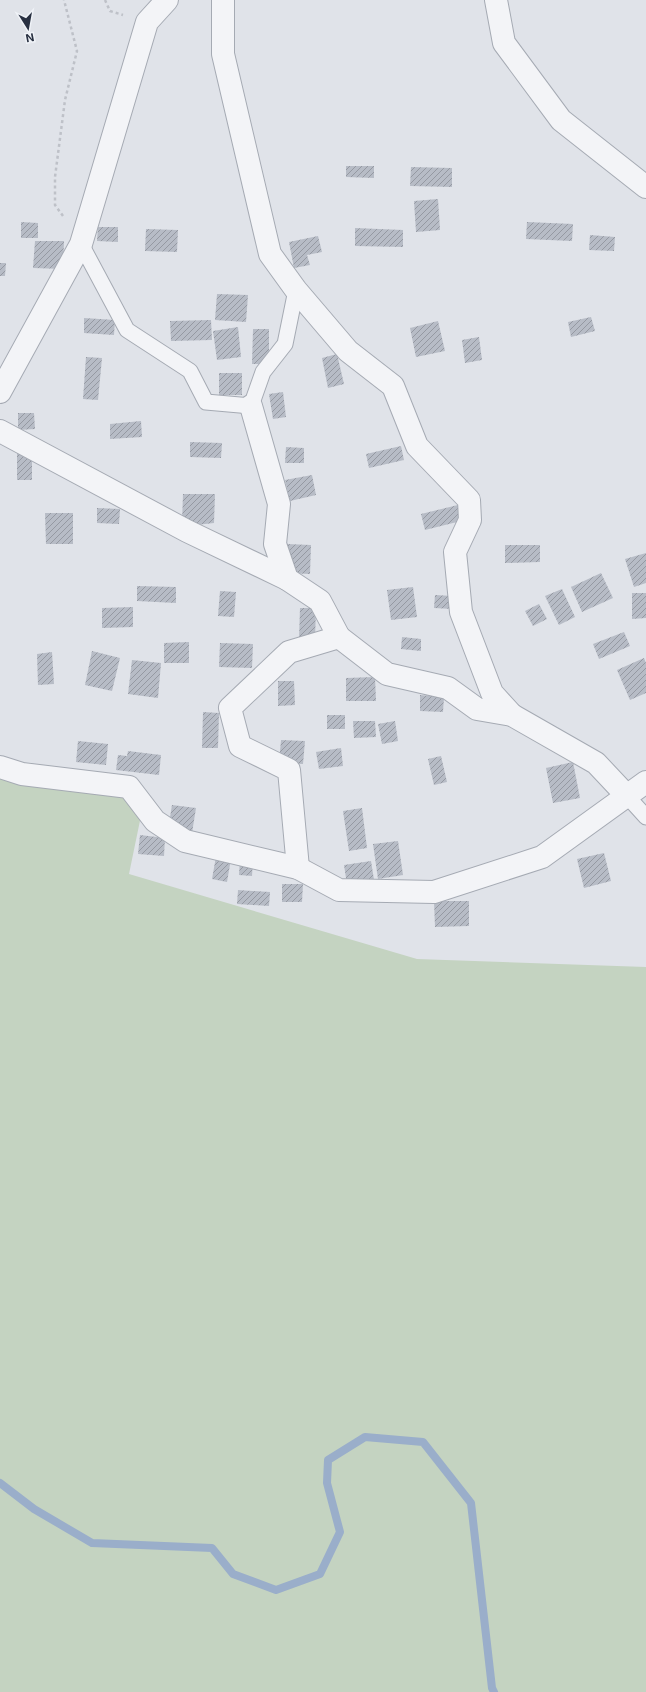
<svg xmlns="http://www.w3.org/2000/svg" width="646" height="1692" viewBox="0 0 646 1692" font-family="Inter,sans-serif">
	<defs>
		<pattern id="building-hatch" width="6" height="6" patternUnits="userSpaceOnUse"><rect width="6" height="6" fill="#b7bcc6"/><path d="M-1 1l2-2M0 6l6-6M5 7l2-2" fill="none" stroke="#9599a2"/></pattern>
	</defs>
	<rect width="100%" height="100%" fill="#e0e3e9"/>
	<!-- green -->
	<polygon fill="#c4d3c1" points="0,767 129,787 143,806 129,874 417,959 646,967 646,1692 0,1692"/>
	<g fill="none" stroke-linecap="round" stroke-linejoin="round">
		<!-- stream -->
		<polyline stroke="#9aaeca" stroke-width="8" points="0,1483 34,1509 92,1543 212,1548 233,1574 276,1590 320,1574 340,1532 327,1483 328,1460 365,1437 423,1442 471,1503 492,1688 494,1692"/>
	</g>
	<!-- building -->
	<g fill="url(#building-hatch)">
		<polygon points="346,166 374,166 374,178 346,177"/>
		<polygon points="411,167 452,168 452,187 410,186"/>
		<polygon points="438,199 440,230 416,232 414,201"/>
		<polygon points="21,222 38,223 38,238 21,238"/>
		<polygon points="527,222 573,224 572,241 526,239"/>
		<polygon points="98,227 118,227 118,242 97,241"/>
		<polygon points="355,228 403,230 403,247 355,246"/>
		<polygon points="146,229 178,230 177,252 145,251"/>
		<polygon points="590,235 615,237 614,251 589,250"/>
		<polygon points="318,236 322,252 307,255 310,265 294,268 289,242"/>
		<polygon points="35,241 64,241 63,269 33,268"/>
		<polygon points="0,263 6,263 5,276 0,276"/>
		<polygon points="217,294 248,295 246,322 215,320"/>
		<polygon points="591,317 595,331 571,337 568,322"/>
		<polygon points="84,318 115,320 114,335 84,333"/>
		<polygon points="211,320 212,340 171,341 170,321"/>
		<polygon points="438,321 445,351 416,357 410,328"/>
		<polygon points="238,327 241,357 217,360 213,331"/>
		<polygon points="253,329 269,329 269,364 252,364"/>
		<polygon points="479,337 482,360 465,363 462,340"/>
		<polygon points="337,354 344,384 328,388 322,358"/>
		<polygon points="86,357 102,358 98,400 83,399"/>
		<rect x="219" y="373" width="23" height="22"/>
		<polygon points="283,392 286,417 273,419 269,394"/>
		<polygon points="18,413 34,413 35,429 18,430"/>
		<polygon points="141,421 142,437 110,439 110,424"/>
		<polygon points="190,442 222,443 221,458 190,457"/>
		<polygon points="401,446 404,460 369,468 366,454"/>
		<polygon points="286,447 304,448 304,463 285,463"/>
		<rect x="17" y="450" width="15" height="30"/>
		<polygon points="312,475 316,495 290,501 285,480"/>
		<polygon points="183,494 215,494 214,523 196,525 182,523"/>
		<polygon points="462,504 465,520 425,530 421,514"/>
		<polygon points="97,508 120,509 119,524 97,523"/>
		<polygon points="45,513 73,513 73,544 46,544"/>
		<polygon points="287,544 311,545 310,574 286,573"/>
		<polygon points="505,545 540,545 540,562 505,563"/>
		<polygon points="646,553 646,583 634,587 625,559"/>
		<polygon points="601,573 613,598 582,612 571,587"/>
		<polygon points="137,586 176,587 176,603 137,601"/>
		<polygon points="413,587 417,617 391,620 387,590"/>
		<polygon points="562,589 575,617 559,625 545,596"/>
		<polygon points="220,591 236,592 234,617 218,616"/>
		<polygon points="632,593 646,593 646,618 632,619"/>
		<polygon points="435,595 453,596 452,609 434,608"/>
		<polygon points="539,604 547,619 533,626 525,611"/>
		<polygon points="133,607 133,627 102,628 102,608"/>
		<polygon points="300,608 316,608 315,639 299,639"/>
		<polygon points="624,632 630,646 599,659 593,644"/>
		<polygon points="402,637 421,639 421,651 401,649"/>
		<polygon points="189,642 189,663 164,663 164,643"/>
		<polygon points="220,643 253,644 252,668 219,667"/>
		<polygon points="92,651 120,658 112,691 85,685"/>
		<polygon points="52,652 54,684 38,685 37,654"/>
		<polygon points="644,658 646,663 646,693 630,700 617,670"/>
		<polygon points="132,660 161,663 158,698 128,694"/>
		<polygon points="375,677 376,701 346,701 346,678"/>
		<polygon points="278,681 294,681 295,705 278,706"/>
		<polygon points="420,695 444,697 443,712 420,711"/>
		<polygon points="203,712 219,713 218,748 202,748"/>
		<rect x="327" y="715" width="18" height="14"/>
		<polygon points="353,721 375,721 376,737 354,738"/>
		<polygon points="395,721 398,741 382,744 378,724"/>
		<polygon points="281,740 305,741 303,764 279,763"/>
		<polygon points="78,741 108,744 106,765 76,762"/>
		<polygon points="341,748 343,766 319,769 316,752"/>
		<polygon points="128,751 161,755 159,775 116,770 118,755 127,756"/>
		<polygon points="441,756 447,782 434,785 428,759"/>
		<polygon points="573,762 580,798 553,803 546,768"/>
		<polygon points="172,805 196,808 192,833 168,830"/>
		<polygon points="362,808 367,848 349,851 343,811"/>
		<polygon points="140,835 165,838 164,856 138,854"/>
		<polygon points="398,841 403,875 378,879 373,844"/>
		<polygon points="217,851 232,853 227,882 212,879"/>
		<polygon points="604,853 611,881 584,888 577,859"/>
		<polygon points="240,858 253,859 252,876 239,875"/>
		<polygon points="371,861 375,886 348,891 344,865"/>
		<polygon points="282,884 303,884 302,902 282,902"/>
		<polygon points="238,890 270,892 269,906 237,904"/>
		<polygon points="434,901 469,901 469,926 435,927"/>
	</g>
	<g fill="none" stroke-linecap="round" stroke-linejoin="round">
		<defs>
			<g id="service">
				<polyline points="81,244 127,330 190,371 206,402 251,406 263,372 285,344 296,290"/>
				<polyline points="627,796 646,817"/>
			</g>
			<g id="minor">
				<polyline points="223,0 223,54 270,254 296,290 348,351 393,386 417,446 469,500 470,520 455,552 461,612 492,693 512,715"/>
				<polyline points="496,0 504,43 561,120 646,187"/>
				<polyline points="0,392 81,244 147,22 167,0"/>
				<polyline points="251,406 279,504 275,544 287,579 320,601 339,637"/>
				<polyline points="0,431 187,531 287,579"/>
				<polyline points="0,767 22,774 129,787 155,821 185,841 298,868 339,890 434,892 542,857 646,782"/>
				<polyline points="298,868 289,770 240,746 230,708 289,652 339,637 387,674 448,688 477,709 512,715 596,763 627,796"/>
			</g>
		</defs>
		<!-- service casing -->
		<use href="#service" stroke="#a5aab3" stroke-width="17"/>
		<!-- minor casing -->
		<use href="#minor" stroke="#a5aab3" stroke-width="24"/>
		<!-- path -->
		<g stroke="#bec1c8" stroke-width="2.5" stroke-dasharray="3 3" stroke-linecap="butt">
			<polyline points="105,0 110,11 123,15"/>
			<polyline points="63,216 55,205 55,177 65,100 77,51 64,0"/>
		</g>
		<!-- service -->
		<use href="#service" stroke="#f3f4f7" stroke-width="15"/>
		<!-- minor -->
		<use href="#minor" stroke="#f3f4f7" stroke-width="22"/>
	</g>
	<!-- north arrow -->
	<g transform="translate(28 28) rotate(169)" stroke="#eff2f7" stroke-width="3" paint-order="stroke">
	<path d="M0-3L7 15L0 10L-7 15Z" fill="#283041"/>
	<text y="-6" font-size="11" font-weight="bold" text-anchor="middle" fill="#283041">N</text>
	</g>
</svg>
